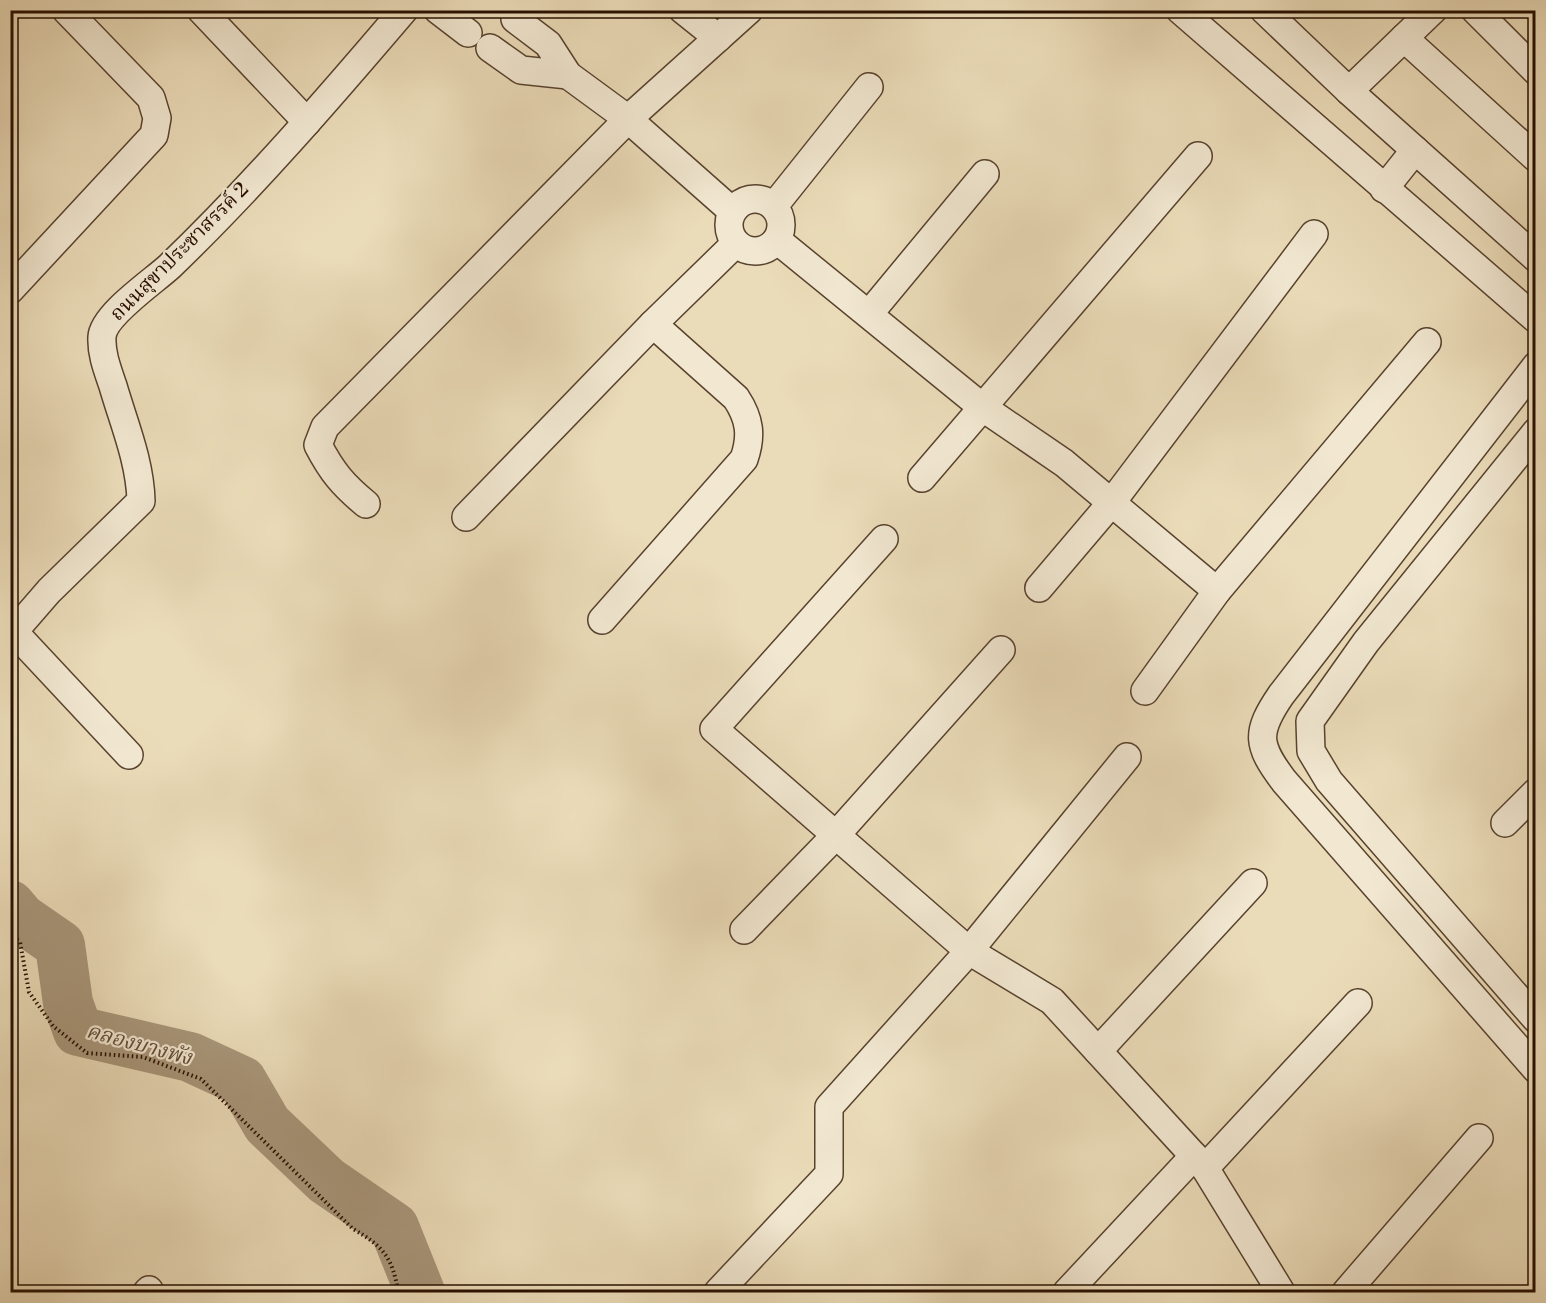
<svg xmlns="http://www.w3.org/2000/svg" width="1546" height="1303" viewBox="0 0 1546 1303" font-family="'Libre Bodoni','Noto Serif Thai',serif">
	<rect width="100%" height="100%" fill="#ebdcb9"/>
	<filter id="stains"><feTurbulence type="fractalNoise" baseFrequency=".00333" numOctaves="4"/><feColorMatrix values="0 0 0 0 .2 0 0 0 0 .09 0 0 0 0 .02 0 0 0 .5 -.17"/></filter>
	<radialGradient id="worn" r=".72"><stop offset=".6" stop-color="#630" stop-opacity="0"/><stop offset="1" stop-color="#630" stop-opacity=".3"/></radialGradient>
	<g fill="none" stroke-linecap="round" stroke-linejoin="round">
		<!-- river -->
		<polyline stroke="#a8967a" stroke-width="50" points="10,905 21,918 60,945 68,1003 78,1031 190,1057 242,1081 267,1124 327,1181 394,1227 420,1292"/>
		<defs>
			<g id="minor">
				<polyline points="201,10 307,122"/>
				<polyline points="438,10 468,33"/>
				<polyline points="683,10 718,38"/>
				<polyline points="1180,10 1536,319"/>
				<polyline points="1264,10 1349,91 1536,258"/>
				<polyline points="1475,10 1536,71"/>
				<polyline points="1404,38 1536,158"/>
				<polyline points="490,48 521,70 568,75 548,44 515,19"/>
				<polyline points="568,75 628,119 732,211"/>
				<polyline points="1349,91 1433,10"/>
				<polyline points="1384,189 1415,150"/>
				<circle cx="755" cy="225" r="26"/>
				<polyline points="774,206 869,87"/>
				<polyline points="777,240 982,407 1064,463 1217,591"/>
				<polyline points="10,290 154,135 157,118 151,98 66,10"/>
				<polyline points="869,314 985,174"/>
				<path d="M1536,366L1281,695C1255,733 1257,745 1284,781L1536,1069"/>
				<polyline points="1536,432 1366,642 1310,721 1311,751 1329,781 1536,1019"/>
				<polyline points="922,478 1198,156"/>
				<path d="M366,504C343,485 332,472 318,445L325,427L628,119L749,10"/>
				<polyline points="466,517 653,324 735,244"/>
				<polyline points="884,539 714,729 969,951 1052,1001 1205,1168 1281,1292"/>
				<polyline points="1039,588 1112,502 1314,234"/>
				<path d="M602,620L744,459C752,436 750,419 736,398L653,324"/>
				<polyline points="14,632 129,755"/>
				<path d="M10,636L49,591L141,501C140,461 124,424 113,386C108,371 101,354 102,337C103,315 154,281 170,266C253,186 329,98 404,10"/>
				<polyline points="1145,691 1217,591 1427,342"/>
				<polyline points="1505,823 1536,792"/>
				<polyline points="744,930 836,835 1001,650"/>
				<polyline points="1098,1051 1253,883"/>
				<polyline points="1205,1168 1358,1003"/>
				<polyline points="147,1292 149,1290"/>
				<polyline points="718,1292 829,1174 829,1107 969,951 1127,757"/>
				<polyline points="1067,1292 1194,1156"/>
				<polyline points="1346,1292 1479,1138"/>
			</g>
		</defs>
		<!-- minor casing -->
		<use href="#minor" stroke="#58422e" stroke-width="30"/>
		<!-- path -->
		<path stroke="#270f00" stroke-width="4" stroke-dasharray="1.5 3" stroke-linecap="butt" d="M10,934L20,942L29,992L53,1026L87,1053L143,1057L201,1079L353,1229C383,1246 393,1258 398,1292"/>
		<!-- minor -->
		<use href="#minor" stroke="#f2e8d2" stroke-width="27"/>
	</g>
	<g text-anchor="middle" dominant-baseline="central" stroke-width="4.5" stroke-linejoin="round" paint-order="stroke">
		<!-- street labels -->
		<g font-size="20" fill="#270f00" stroke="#f2e8d2">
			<text transform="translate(180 252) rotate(-45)">ถนนสุขาประชาสรรค์ 2</text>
		</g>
		<!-- water labels -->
		<g font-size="21" font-style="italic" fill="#614c37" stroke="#f2e8d2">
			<text transform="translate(139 1045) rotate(15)">คลองบางพัง</text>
		</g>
	</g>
	<!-- margin -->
	<rect width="1546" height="1303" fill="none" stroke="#ebdcb9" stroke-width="36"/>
	<rect x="12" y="12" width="1522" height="1279" fill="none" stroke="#270f00" stroke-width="3"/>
	<rect x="18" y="18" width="1510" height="1267" fill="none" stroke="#270f00" stroke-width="1.5"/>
	<rect width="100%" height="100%" filter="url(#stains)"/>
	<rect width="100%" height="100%" fill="url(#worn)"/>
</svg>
